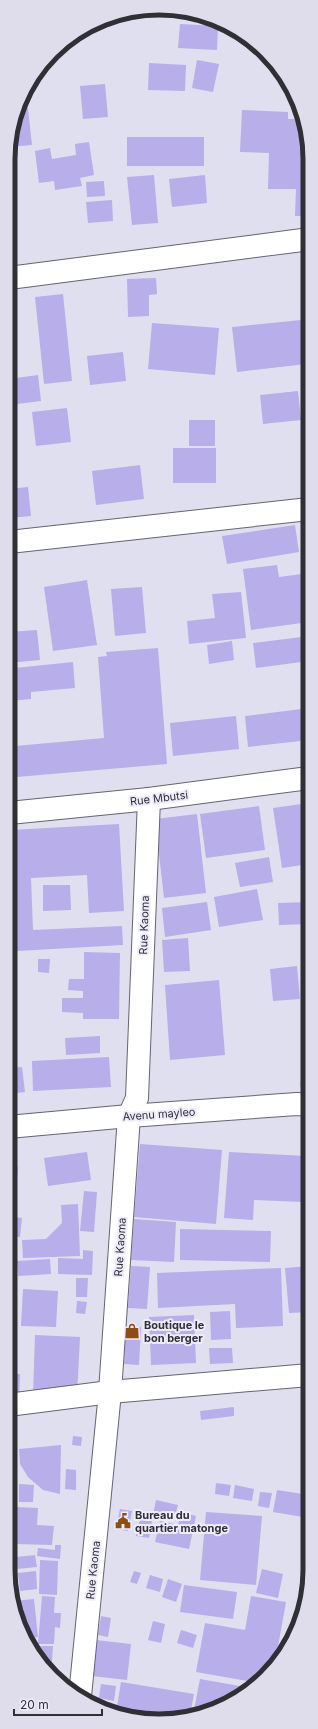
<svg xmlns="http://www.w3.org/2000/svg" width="318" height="1729" viewBox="0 0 318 1729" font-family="Inter,sans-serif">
	<rect width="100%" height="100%" fill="#e0dfef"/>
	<!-- building -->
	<g fill="#b7aeea">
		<polygon points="180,24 218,26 217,50 178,48"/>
		<polygon points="67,39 69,50 56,52"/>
		<polygon points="197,60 219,64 213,92 192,88"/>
		<polygon points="149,63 186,65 185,91 148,90"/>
		<polygon points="105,84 108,117 83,119 80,86"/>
		<polygon points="26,91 32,145 9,147 9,140"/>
		<polygon points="295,96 298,101 300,106 295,106"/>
		<polygon points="242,110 288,112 288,119 303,119 310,149 310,216 295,216 296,189 268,189 269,153 240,152"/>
		<rect x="127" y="137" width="77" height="29"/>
		<polygon points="89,142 94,175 80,178 82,186 55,190 54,181 39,183 35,151 50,148 52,159 76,155 75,144"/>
		<polygon points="154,175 158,223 132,225 127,177"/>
		<polygon points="205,175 207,203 172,207 169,179"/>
		<polygon points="104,181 105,196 87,197 86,182"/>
		<polygon points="112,200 113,221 88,223 86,202"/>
		<polygon points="156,278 157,294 149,295 149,316 128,317 127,279"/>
		<polygon points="63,294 72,381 44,384 35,297"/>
		<polygon points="301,320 306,364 237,372 232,327"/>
		<polygon points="152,323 219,328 215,375 148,369"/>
		<polygon points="123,352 126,381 90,385 87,356"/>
		<polygon points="38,375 41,401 9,405 9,379"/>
		<polygon points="298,391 301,420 263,424 260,395"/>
		<polygon points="67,408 71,442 36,446 32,412"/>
		<rect x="189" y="420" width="26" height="26"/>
		<rect x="173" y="448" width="43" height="35"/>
		<polygon points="140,465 144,499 96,505 92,471"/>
		<polygon points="28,487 31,516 9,518 9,489"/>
		<polygon points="295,525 299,552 227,564 222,536"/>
		<polygon points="277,565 279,577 309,573 309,622 251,630 243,569"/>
		<polygon points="87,580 97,645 53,651 44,587"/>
		<polygon points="142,587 146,633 115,636 111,589"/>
		<polygon points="241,592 246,638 189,644 187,621 215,618 212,594"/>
		<polygon points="37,630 40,660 9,663 9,632"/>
		<polygon points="309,636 309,689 305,690 301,662 256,668 253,643"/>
		<polygon points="232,641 234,660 209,664 207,645"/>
		<polygon points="158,648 167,764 17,777 15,746 104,738 98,657 107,656 106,652"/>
		<polygon points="73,662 75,688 31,692 31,699 9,701 9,675 16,674 15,668"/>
		<polygon points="309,708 309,740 248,747 245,716"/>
		<polygon points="236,716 239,749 173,756 170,723"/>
		<polygon points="309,803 309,864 282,868 273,808"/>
		<polygon points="259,806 265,850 206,858 200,814"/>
		<polygon points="197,814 206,893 164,898 155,819"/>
		<polygon points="119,824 124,911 89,913 87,875 31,878 33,930 122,926 123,945 17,951 11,830"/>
		<polygon points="269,857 273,882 240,887 235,863"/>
		<polygon points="43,885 70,885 71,910 43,911"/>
		<polygon points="257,889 263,920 219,927 214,897"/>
		<polygon points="207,902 211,930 165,937 162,908"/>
		<polygon points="309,902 309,924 279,925 278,903"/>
		<polygon points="188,938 190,971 164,972 162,940"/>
		<polygon points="84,952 120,953 119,1019 83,1019 83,1013 62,1012 62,998 83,998 83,991 68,990 69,979 84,979"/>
		<polygon points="38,959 50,959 49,973 38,972"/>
		<polygon points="297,966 300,999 273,1001 270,969"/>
		<polygon points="219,980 225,1055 170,1060 165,985"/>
		<polygon points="308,1019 309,1019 309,1040 306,1039"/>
		<polygon points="100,1036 100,1053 66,1055 65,1038"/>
		<polygon points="305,1043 309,1043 309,1087 300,1086"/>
		<polygon points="109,1057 111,1087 33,1091 32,1061"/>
		<polygon points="22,1067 25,1092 8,1094 8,1068"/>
		<polygon points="140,1144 222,1150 216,1224 134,1217"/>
		<polygon points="87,1152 91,1180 48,1186 44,1158"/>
		<polygon points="229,1152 306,1156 303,1202 254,1200 253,1220 224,1218"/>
		<polygon points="8,1166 18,1167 14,1217 22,1218 20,1237 8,1236"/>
		<polygon points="84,1191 97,1192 94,1232 80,1231"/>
		<polygon points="78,1204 80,1256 23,1258 22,1240 46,1239 62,1223 61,1205"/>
		<polygon points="308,1211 309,1212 309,1240 304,1239"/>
		<polygon points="134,1219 176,1222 174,1262 131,1260"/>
		<polygon points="180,1229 271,1231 270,1262 180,1260"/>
		<polygon points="83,1250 93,1251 92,1275 58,1274 58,1258 83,1259"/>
		<polygon points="50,1259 51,1274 18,1276 17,1261"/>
		<rect x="8" y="1261" width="7" height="18"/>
		<polygon points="131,1266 150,1267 147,1309 128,1308"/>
		<polygon points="309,1266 309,1312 289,1313 285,1268"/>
		<polygon points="281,1268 283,1326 236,1328 235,1304 158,1308 157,1273"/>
		<polygon points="76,1278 88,1278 87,1297 76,1297"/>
		<polygon points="23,1289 58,1291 56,1327 21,1326"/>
		<polygon points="8,1296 13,1296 12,1315 8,1315"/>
		<polygon points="77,1301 87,1302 85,1314 76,1313"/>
		<polygon points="230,1311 231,1339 211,1340 210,1312"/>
		<polygon points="194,1315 196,1363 151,1365 149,1317"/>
		<polygon points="309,1317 309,1358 305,1359 301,1318"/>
		<polygon points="126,1326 141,1327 139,1365 124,1364"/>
		<rect x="8" y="1327" width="8" height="41"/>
		<polygon points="35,1335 80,1337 77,1396 33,1394"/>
		<polygon points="209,1348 232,1348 233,1363 210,1364"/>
		<polygon points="8,1374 20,1374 19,1401 8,1401"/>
		<polygon points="234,1407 234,1416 201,1420 200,1411"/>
		<polygon points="73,1436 82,1437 81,1446 72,1445"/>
		<polygon points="61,1445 60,1494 43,1490 28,1477 20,1464 19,1449"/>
		<polygon points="66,1469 76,1470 76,1490 65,1489"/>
		<polygon points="216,1483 231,1485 229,1496 215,1494"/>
		<polygon points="19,1484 34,1485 33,1502 19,1502"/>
		<polygon points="235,1485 254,1489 252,1501 233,1498"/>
		<polygon points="277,1490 309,1495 309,1518 273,1512"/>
		<polygon points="260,1492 272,1493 269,1508 258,1506"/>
		<polygon points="156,1500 178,1505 174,1520 153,1515"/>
		<polygon points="16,1507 38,1508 37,1525 54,1526 52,1545 14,1544"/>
		<polygon points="120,1509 132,1511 128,1531 116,1529"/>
		<polygon points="181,1512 196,1516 189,1549 155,1542 160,1521 178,1525"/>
		<polygon points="206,1512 262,1516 256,1585 200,1580"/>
		<polygon points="140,1519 152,1521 149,1538 136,1536"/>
		<polygon points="55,1545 61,1545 60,1559 37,1556 38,1548 55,1550"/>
		<polygon points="35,1555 37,1567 17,1569 16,1557"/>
		<polygon points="40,1560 58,1561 57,1595 39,1594"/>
		<polygon points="262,1569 283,1574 278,1598 256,1593"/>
		<polygon points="36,1571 37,1589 20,1591 18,1573"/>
		<polygon points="134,1571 141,1573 137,1584 130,1582"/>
		<polygon points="150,1575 163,1579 160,1592 146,1588"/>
		<polygon points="168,1579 182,1584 176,1602 162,1597"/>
		<polygon points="184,1585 237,1592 233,1619 180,1612"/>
		<polygon points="42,1596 55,1597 54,1613 61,1613 60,1628 55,1627 54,1644 38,1644"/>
		<polygon points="251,1596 286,1602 275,1663 259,1683 196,1672 205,1623 245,1630"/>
		<polygon points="34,1599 38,1637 27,1639 19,1628 14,1601"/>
		<polygon points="297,1607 303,1608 297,1623 293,1623"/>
		<polygon points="101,1616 111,1618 108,1637 98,1635"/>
		<polygon points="153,1621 165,1624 161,1643 148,1640"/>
		<polygon points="181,1630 197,1635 193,1648 177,1643"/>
		<polygon points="96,1640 131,1644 127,1680 92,1676"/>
		<polygon points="33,1646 53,1646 51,1675 33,1648"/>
		<polygon points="200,1679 251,1688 207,1713 193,1715"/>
		<polygon points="121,1682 194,1694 190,1715 149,1721 116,1713"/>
		<polygon points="101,1684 116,1686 114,1701 99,1698"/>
		<polygon points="101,1707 111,1707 111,1712 101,1709"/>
	</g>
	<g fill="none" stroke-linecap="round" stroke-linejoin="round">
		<defs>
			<g id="minor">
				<polyline points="9,278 310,239"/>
				<polyline points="9,542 309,509"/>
				<polyline points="9,813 149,799 309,778"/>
				<polyline points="8,1127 129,1116 297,1104 309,1105"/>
				<polyline points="8,1405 110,1392 309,1375"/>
				<polyline points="80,1696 110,1392 129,1116 137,1098 149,799"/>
			</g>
		</defs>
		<!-- minor casing -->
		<use href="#minor" stroke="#656471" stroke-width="24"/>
		<!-- minor -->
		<use href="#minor" stroke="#fff" stroke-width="22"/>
	</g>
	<!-- icons -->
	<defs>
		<symbol id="shop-bare" viewBox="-9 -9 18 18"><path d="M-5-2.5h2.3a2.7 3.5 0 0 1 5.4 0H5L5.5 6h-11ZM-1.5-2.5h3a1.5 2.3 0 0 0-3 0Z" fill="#8d4e15" stroke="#eeecfc" stroke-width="2.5" paint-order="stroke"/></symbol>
		<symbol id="civic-bare" viewBox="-9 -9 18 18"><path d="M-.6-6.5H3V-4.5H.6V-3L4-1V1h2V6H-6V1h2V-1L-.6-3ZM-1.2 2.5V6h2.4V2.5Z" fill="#8d4e15" stroke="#eeecfc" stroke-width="2.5" paint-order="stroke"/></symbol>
	</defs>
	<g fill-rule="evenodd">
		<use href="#shop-bare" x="121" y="1320" width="22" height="22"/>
		<use href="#civic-bare" x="112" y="1510" width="22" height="22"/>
	</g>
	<g text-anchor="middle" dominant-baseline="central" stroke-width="4" stroke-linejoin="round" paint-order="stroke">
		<!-- street labels -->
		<g font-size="11" fill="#302f35" stroke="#eeecfc">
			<text transform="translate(159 798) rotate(-7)">Rue Mbutsi</text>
			<text transform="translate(144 925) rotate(-88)">Rue Kaoma</text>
			<text transform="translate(159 1114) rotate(-4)">Avenu mayleo</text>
			<text transform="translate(120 1247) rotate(-86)">Rue Kaoma</text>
			<text transform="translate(93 1570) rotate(-84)">Rue Kaoma</text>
		</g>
		<!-- poi labels -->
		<g font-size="11" font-weight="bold" fill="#302f35" stroke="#eeecfc" text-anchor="start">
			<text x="144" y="1325">Boutique le<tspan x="144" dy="13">bon berger</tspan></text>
			<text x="135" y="1515">Bureau du<tspan x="135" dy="13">quartier matonge</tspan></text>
		</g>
	</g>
	<!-- crop -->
	<path d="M0 0H318V1729H0ZM159 15H159A144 144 0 0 1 303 159V1570A144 144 0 0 1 159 1714H159A144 144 0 0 1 15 1570V159A144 144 0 0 1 159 15Z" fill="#dfddec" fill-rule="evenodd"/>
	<path fill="none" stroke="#302f35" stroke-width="5" d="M159 15H159A144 144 0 0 1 303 159V1570A144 144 0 0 1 159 1714H159A144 144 0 0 1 15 1570V159A144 144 0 0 1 159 15Z"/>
	<!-- scale -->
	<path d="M14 1709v6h88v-6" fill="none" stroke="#302f35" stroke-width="2"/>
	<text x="20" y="1709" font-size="12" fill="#302f35" stroke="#eeecfc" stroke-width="3" paint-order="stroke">20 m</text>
</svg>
